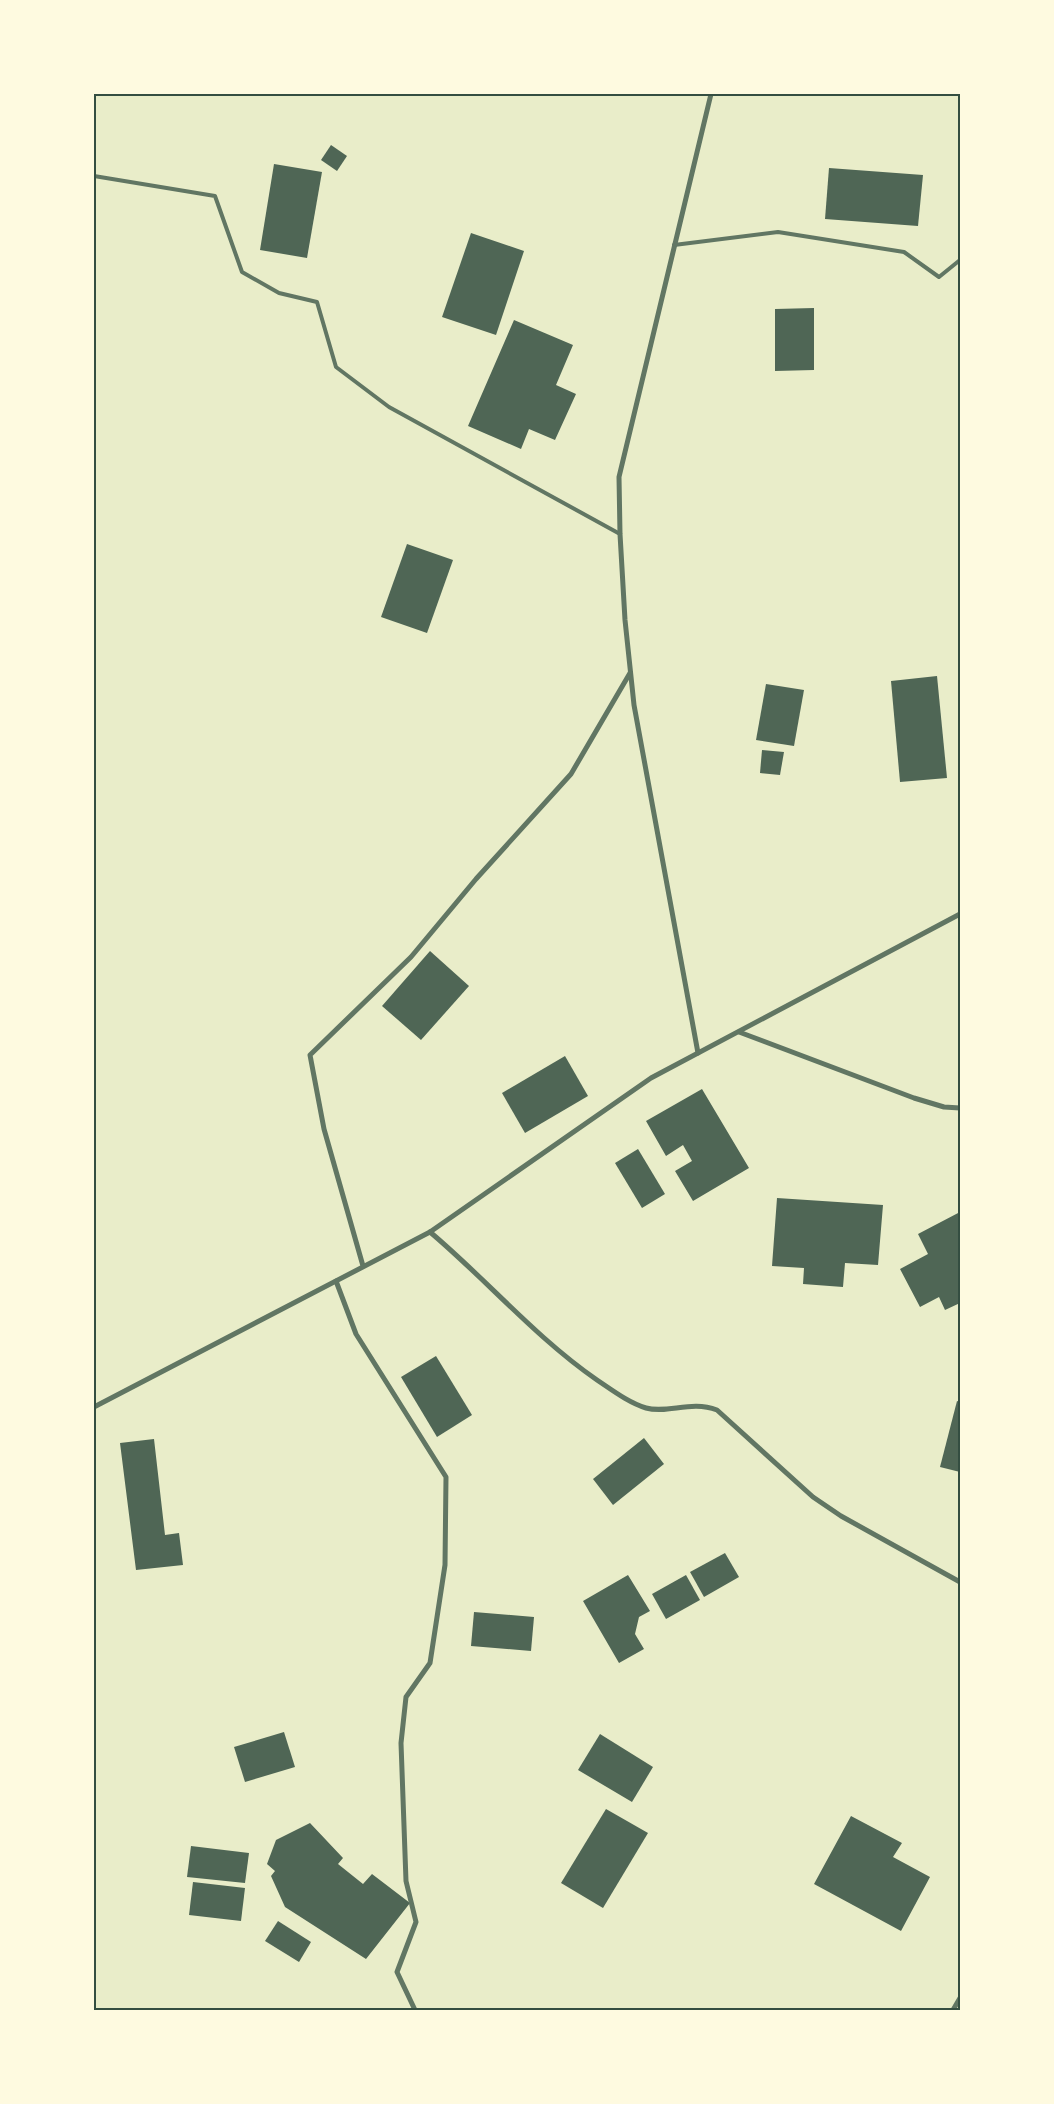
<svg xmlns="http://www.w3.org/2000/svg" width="1054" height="2104" viewBox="0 0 1054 2104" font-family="Ubuntu,sans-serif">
	<rect width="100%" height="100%" fill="#e9edc9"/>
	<!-- building -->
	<g fill="#4f6655">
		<polygon points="331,145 347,156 337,171 321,160"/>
		<polygon points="274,164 322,172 307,258 260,250"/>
		<polygon points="829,168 923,175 918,226 825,219"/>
		<polygon points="471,233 524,251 496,335 442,317"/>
		<polygon points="814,308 814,370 775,371 775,309"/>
		<polygon points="514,320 573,345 556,385 576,394 555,440 529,429 521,449 468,426"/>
		<polygon points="407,544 453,560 427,633 381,617"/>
		<polygon points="937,676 947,778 900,782 891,681"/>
		<polygon points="766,684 804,690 794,746 756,740"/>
		<polygon points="762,750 784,752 780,775 760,773"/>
		<polygon points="430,951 469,986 421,1040 382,1006"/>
		<polygon points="565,1056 588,1096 525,1133 502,1093"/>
		<polygon points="702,1089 749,1168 693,1201 675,1171 692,1161 683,1145 666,1156 646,1121"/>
		<polygon points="638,1149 665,1194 642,1208 615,1163"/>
		<polygon points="777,1198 883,1205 878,1265 845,1263 843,1287 803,1284 804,1268 772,1266"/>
		<polygon points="960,1212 960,1303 945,1310 939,1297 920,1307 900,1269 928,1254 918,1234"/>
		<polygon points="436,1356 472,1415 437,1437 401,1377"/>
		<polygon points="957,1401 960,1402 960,1472 940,1467"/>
		<polygon points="644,1438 664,1464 613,1505 593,1479"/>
		<polygon points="154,1439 165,1535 179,1533 183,1565 136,1570 120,1443"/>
		<polygon points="725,1553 739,1577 704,1597 690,1572"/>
		<polygon points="628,1575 650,1611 639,1617 635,1634 644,1649 619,1663 583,1601"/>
		<polygon points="686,1575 700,1600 666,1619 652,1594"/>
		<polygon points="474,1612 534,1617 531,1651 471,1646"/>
		<polygon points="284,1732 295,1767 245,1782 234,1747"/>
		<polygon points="600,1734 653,1767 632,1802 578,1770"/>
		<polygon points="606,1809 648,1833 603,1908 561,1883"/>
		<polygon points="851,1816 902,1843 893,1857 930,1877 901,1931 814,1884"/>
		<polygon points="310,1823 343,1858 338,1864 363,1884 372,1874 410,1903 366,1959 285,1907 271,1876 275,1871 267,1864 276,1840"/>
		<polygon points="191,1846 249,1853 245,1883 187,1877"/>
		<polygon points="193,1882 245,1888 241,1921 189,1915"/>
		<polygon points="278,1921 311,1942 299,1962 265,1941"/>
	</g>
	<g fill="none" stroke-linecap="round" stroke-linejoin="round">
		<!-- service -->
		<g stroke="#617663" stroke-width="4">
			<polyline points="94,176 215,196 242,272 279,293 317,302 336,367 389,407 620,534"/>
			<polyline points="674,245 778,232 904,252 939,277 960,260"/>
		</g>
		<!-- minor -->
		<g stroke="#617663" stroke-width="5">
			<polyline points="739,1032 914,1098 944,1107 960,1108"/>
			<polyline points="698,1053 634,705 625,620 620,534 619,477 711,94"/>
			<path d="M430,1232C487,1280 535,1337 597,1380C612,1390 629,1403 646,1408C668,1414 691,1400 717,1410L813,1497L841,1516L960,1582"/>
			<polyline points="363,1266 324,1129 310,1055 411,957 476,879 571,774 630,673"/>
			<polyline points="336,1281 356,1334 446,1477 445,1565 430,1663 406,1697 401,1743 406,1881 416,1922 397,1972 415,2010"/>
			<polyline points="94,1407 430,1232 651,1078 960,914"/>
			<polyline points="953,2010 960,1998"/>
		</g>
	</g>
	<!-- border -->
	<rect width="1054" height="2104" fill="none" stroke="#fefae0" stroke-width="190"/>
	<rect x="95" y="95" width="864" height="1914" fill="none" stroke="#344e41" stroke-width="2"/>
</svg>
